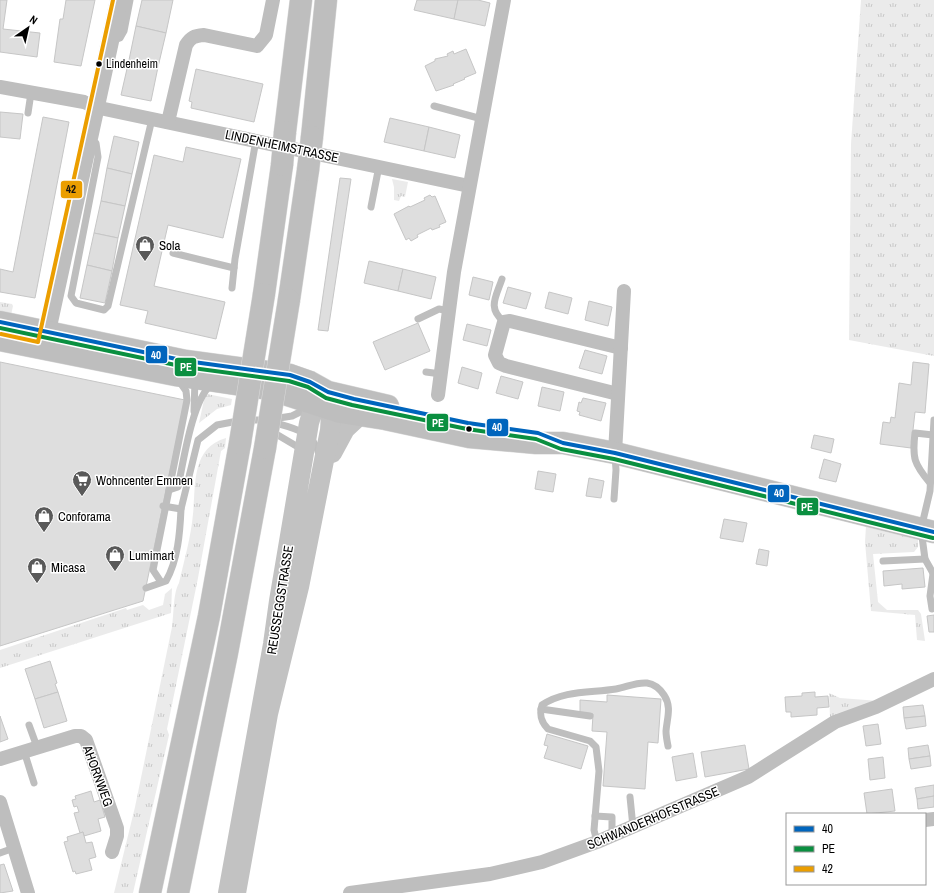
<svg xmlns="http://www.w3.org/2000/svg" width="934" height="893" viewBox="0 0 934 893" font-family="'Archivo Narrow',sans-serif">
	<defs>
		<pattern id="grass-tufts" width="24" height="20" patternUnits="userSpaceOnUse"><rect width="24" height="20" fill="#ebebeb"/><path d="M3 7l-1-3M5 7V3M7 7l1-3M15 17l-1-3M17 17v-4M19 17l1-3" fill="none" stroke="#c8c8c8"/></pattern>
	</defs>
	<rect width="100%" height="100%" fill="#fff"/>
	<!-- grass -->
	<g fill="url(#grass-tufts)">
		<polygon points="861,0 934,0 934,356 849,340 851,144"/>
		<polygon points="392,179 408,182 405,197 401,196 399,201 394,200 394,187"/>
		<polygon points="0,302 12,304 13,306 11,315 0,312"/>
		<polygon points="207,394 232,399 231,405 217,409 199,423 204,400"/>
		<path d="M226,438L225,448L221,451L198,578L167,729L169,735L133,893H114L135,807L172,627C174,614 173,593 179,583C184,561 191,537 193,514C196,485 191,448 226,438Z"/>
		<polygon points="866,526 918,538 918,547 914,552 873,554 878,602 887,610 918,610 921,614 925,641 917,640 915,615 871,611 865,542"/>
		<polygon points="172,588 171,613 0,668 0,650 126,608 127,610 143,605 149,610 163,605 165,594"/>
		<polygon points="829,693 840,698 879,701 832,719 830,717"/>
	</g>
	<!-- building -->
	<g fill="#dedede" stroke="#c6c6c6">
		<polygon points="0,0 7,0 3,29 40,33 37,57 0,52"/>
		<polygon points="66,0 95,0 81,66 54,62 60,19 63,19"/>
		<polygon points="142,0 173,0 166,33 136,26"/>
		<polygon points="417,0 458,0 454,19 414,10"/>
		<polygon points="458,0 478,0 490,3 485,26 454,19"/>
		<polygon points="136,26 166,33 158,67 129,60"/>
		<polygon points="466,49 476,73 464,78 465,79 453,84 454,85 436,91 425,66 435,61 435,59 448,56 447,54 453,51 454,54"/>
		<polygon points="129,60 158,67 151,101 121,95"/>
		<polygon points="196,69 263,84 254,122 191,108 192,102 189,101"/>
		<polygon points="0,112 23,114 20,139 0,137"/>
		<polygon points="43,117 69,122 35,298 0,292 0,269 13,272"/>
		<polygon points="390,118 429,127 424,151 384,142"/>
		<polygon points="429,127 460,135 455,158 424,151"/>
		<polygon points="114,136 139,142 132,174 107,168"/>
		<polygon points="186,147 241,159 223,238 168,225 154,286 225,302 216,339 145,323 148,311 120,305 154,155 183,162"/>
		<polygon points="107,168 132,174 125,206 101,201"/>
		<polygon points="340,178 351,179 328,331 318,330"/>
		<polygon points="430,195 432,197 435,196 446,222 439,225 440,227 432,230 431,228 417,235 418,237 411,241 409,238 406,240 394,214 409,206 410,207 425,200 424,198"/>
		<polygon points="101,201 125,206 118,238 94,233"/>
		<polygon points="94,233 118,238 112,271 87,265"/>
		<polygon points="369,261 403,269 398,291 364,283"/>
		<polygon points="87,265 112,271 105,303 80,298"/>
		<polygon points="403,269 436,277 431,299 398,291"/>
		<polygon points="473,277 493,282 489,300 469,295"/>
		<polygon points="508,287 531,293 526,309 503,303"/>
		<polygon points="549,292 572,298 568,314 545,308"/>
		<polygon points="589,301 612,307 608,326 585,320"/>
		<polygon points="418,323 430,351 385,370 373,342"/>
		<polygon points="467,324 491,330 487,346 463,340"/>
		<polygon points="585,350 607,356 602,374 579,368"/>
		<polygon points="0,362 185,400 143,601 0,646"/>
		<polygon points="913,362 929,364 925,413 915,412 911,448 880,444 883,422 890,423 891,417 895,418 899,383 911,385"/>
		<polygon points="462,367 482,373 478,389 458,383"/>
		<polygon points="501,376 523,382 518,399 496,393"/>
		<polygon points="542,387 564,392 560,411 538,406"/>
		<polygon points="583,398 606,403 601,421 579,415 580,412 577,411 579,402 581,403"/>
		<polygon points="814,435 834,439 831,453 811,448"/>
		<polygon points="824,459 841,464 836,482 819,478"/>
		<polygon points="538,471 556,474 553,492 535,489"/>
		<polygon points="589,478 604,481 601,498 586,496"/>
		<polygon points="724,519 747,523 743,542 720,538"/>
		<polygon points="759,549 769,551 767,566 756,564"/>
		<polygon points="923,568 925,587 902,589 902,584 884,586 883,571"/>
		<polygon points="934,615 934,632 929,632 927,616"/>
		<polygon points="50,661 57,683 55,684 58,692 35,699 25,669"/>
		<polygon points="58,692 67,721 44,728 35,699"/>
		<polygon points="815,692 815,697 828,696 829,707 817,708 817,715 791,717 791,712 786,712 785,697 802,696 802,693"/>
		<polygon points="607,695 661,699 658,743 648,742 645,789 603,786 607,732 592,731 593,714 580,713 580,700 607,702"/>
		<polygon points="923,705 925,716 904,718 903,707"/>
		<polygon points="0,716 8,739 0,742"/>
		<polygon points="925,716 926,726 906,729 904,718"/>
		<polygon points="878,724 881,744 866,746 863,726"/>
		<polygon points="547,734 588,746 581,769 544,758 548,746 544,745"/>
		<polygon points="745,745 749,769 705,777 701,752"/>
		<polygon points="928,745 930,756 909,759 908,748"/>
		<polygon points="693,753 697,777 676,781 672,757"/>
		<polygon points="930,756 931,766 911,769 909,759"/>
		<polygon points="883,757 885,778 870,780 868,759"/>
		<polygon points="934,785 934,796 917,799 915,788"/>
		<polygon points="892,789 895,811 867,814 864,793"/>
		<polygon points="91,791 94,802 100,800 105,817 98,819 101,831 84,836 83,832 80,833 74,813 79,812 77,806 74,807 72,800 76,799 75,796"/>
		<polygon points="934,796 934,807 918,809 917,799"/>
		<polygon points="83,832 86,843 92,842 96,857 89,859 92,870 76,874 75,871 73,872 64,842 68,841 67,837"/>
		<polygon points="4,864 13,891 0,893 0,865"/>
	</g>
	<g fill="none" stroke-linecap="round" stroke-linejoin="round">
		<defs>
			<g id="primary">
				<polyline points="0,322 186,361 290,375 310,382 328,392 388,406"/>
				<polyline points="0,340 175,375 269,389 340,412 385,419 469,437 536,443 563,443 615,453 934,532"/>
			</g>
			<g id="motorway">
				<polyline points="285,132 301,0"/>
				<polyline points="312,137 326,0"/>
				<polyline points="264,294 282,165"/>
				<polyline points="289,300 308,170"/>
				<polyline points="150,893 209,616 240,443"/>
				<polyline points="178,893 227,653 265,448"/>
			</g>
		</defs>
		<!-- primary casing -->
		<use href="#primary" stroke="#dbdbdb" stroke-width="23"/>
		<!-- motorway casing -->
		<use href="#motorway" stroke="#dbdbdb" stroke-width="23"/>
		<!-- service -->
		<g stroke="#bebebe" stroke-width="7">
			<polyline points="111,41 120,38 124,31 130,0"/>
			<polyline points="434,106 482,119"/>
			<polyline points="28,113 31,93"/>
			<polyline points="89,141 96,143 98,157 71,296 76,303 104,310 108,306 152,119"/>
			<polyline points="371,207 379,166"/>
			<polyline points="173,253 234,268"/>
			<path d="M502,279C496,297 487,308 504,322"/>
			<polyline points="232,288 235,259 256,140"/>
			<polyline points="418,319 439,309 449,311"/>
			<polyline points="426,372 441,374"/>
			<polyline points="194,411 195,380"/>
			<polyline points="934,420 930,491 921,529 925,559 934,575"/>
			<path d="M272,422C293,428 314,431 319,455"/>
			<polyline points="271,431 298,447 301,451"/>
			<path d="M930,483C914,464 912,458 915,433L933,435"/>
			<path d="M169,490L178,487C183,464 192,400 211,385"/>
			<polyline points="614,499 616,470 615,455"/>
			<polyline points="163,506 181,509 198,440 217,425 243,420 266,420 292,416 310,407"/>
			<polyline points="883,561 925,559"/>
			<polyline points="161,582 153,570 187,400 186,391 179,381"/>
			<path d="M146,588L166,581C178,560 180,532 181,509"/>
			<polyline points="932,609 930,596 933,574"/>
			<polyline points="541,709 590,716"/>
			<polyline points="29,725 37,747"/>
			<polyline points="24,751 34,783"/>
			<polyline points="630,797 633,827"/>
			<polyline points="595,816 612,817 612,836"/>
			<path d="M597,842L594,830L599,771L596,747L590,741L548,729C541,722 539,715 542,705C564,690 591,693 616,689C627,687 636,682 647,683C654,684 660,689 664,695C672,707 667,718 666,731C666,736 667,741 668,746"/>
			<polyline points="0,853 14,848"/>
		</g>
		<!-- minor -->
		<g stroke="#bebebe" stroke-width="14">
			<polyline points="0,87 84,102 95,107 469,186"/>
			<path d="M168,122L186,45C191,37 194,36 204,35L257,46L266,35L273,0"/>
			<polyline points="618,394 506,366 499,363 495,355 504,322 510,321 621,348"/>
			<polyline points="438,395 454,272 504,0"/>
			<polyline points="615,453 624,291"/>
			<polyline points="0,759 75,736 81,736 86,740 117,828 117,836 112,852"/>
			<polyline points="0,802 28,893"/>
			<polyline points="925,820 934,819"/>
			<polyline points="350,893 490,874 542,862 597,842 748,777 835,722 876,707 934,679"/>
		</g>
		<!-- tertiary -->
		<polyline stroke="#bebebe" stroke-width="18" points="44,345 119,0"/>
		<!-- secondary -->
		<g stroke="#c2c2c2" stroke-width="20">
			<polyline points="332,453 345,429 360,415"/>
			<path d="M228,893L273,644L279,601L309,423C313,409 316,400 328,392L331,414L330,430L299,587L268,714L236,893"/>
		</g>
		<!-- primary -->
		<use href="#primary" stroke="#bebebe" stroke-width="22"/>
		<!-- motorway -->
		<use href="#motorway" stroke="#bebebe" stroke-width="22"/>
		<defs>
			<g id="motorway-bridge">
				<polyline points="282,165 285,132"/>
				<polyline points="308,170 312,137"/>
				<polyline points="240,443 264,294"/>
				<polyline points="265,448 289,300"/>
			</g>
		</defs>
		<!-- motorway-bridge casing -->
		<use href="#motorway-bridge" stroke="#dbdbdb" stroke-width="23" stroke-linecap="butt"/>
		<!-- motorway-bridge -->
		<use href="#motorway-bridge" stroke="#bebebe" stroke-width="22"/>
		<defs>
			<polyline id="bus-1" points="0,322 186,361 290,375 310,382 328,392 354,399 468,423 538,433 563,443 615,453 934,532"/>
			<polyline id="bus-2" points="0,328 185,367 289,381 308,387 326,398 352,405 467,429 536,439 561,449 614,459 933,538"/>
			<polyline id="bus-3" points="1,334 38,342 113,0"/>
		</defs>
		<!-- bus-1 casing -->
		<use href="#bus-1" stroke="#fff" stroke-width="7"/>
		<!-- bus-2 casing -->
		<use href="#bus-2" stroke="#fff" stroke-width="7"/>
		<!-- bus-3 casing -->
		<use href="#bus-3" stroke="#fff" stroke-width="7"/>
		<!-- bus-1 -->
		<use href="#bus-1" stroke="#0065bd" stroke-width="4"/>
		<!-- bus-2 -->
		<use href="#bus-2" stroke="#0a8f40" stroke-width="4"/>
		<!-- bus-3 -->
		<use href="#bus-3" stroke="#eb9e00" stroke-width="4"/>
	</g>
	<!-- icons -->
	<defs>
		<symbol id="shop-pin" viewBox="-11 -11 22 30"><path d="M0 17L-7.5 6A9.5 9.5 0 1 1 7.5 6Z" fill="#595959" stroke="#fff"/><path d="M-5-2.5h2.3a2.7 3.5 0 0 1 5.4 0H5L5.5 6h-11ZM-1.5-2.5h3a1.5 2.3 0 0 0-3 0Z" fill="#fff"/></symbol>
		<symbol id="supermarket-pin" viewBox="-11 -11 22 30"><path d="M0 17L-7.5 6A9.5 9.5 0 1 1 7.5 6Z" fill="#595959" stroke="#fff"/><path d="M-6-5.5h2.5l.6 2H6L4.5 2H-2.5L-4.4-4H-6ZM-1.5 3.2a1.3 1.3 0 1 0 .1 0ZM3 3.2a1.3 1.3 0 1 0 .1 0Z" fill="#fff"/></symbol>
	</defs>
	<g fill-rule="evenodd">
		<use href="#shop-pin" x="134" y="234" width="22" height="30"/>
		<use href="#supermarket-pin" x="71" y="469" width="22" height="30"/>
		<use href="#shop-pin" x="33" y="505" width="22" height="30"/>
		<use href="#shop-pin" x="104" y="544" width="22" height="30"/>
		<use href="#shop-pin" x="26" y="556" width="22" height="30"/>
	</g>
	<!-- markers -->
	<g fill="#000" stroke="#fff" stroke-width="1.5">
		<circle cx="99" cy="64" r="3.5"/>
		<circle cx="469" cy="429" r="3.5"/>
	</g>
	<g text-anchor="middle" dominant-baseline="central" stroke-width="3" stroke-linejoin="round" paint-order="stroke">
		<!-- bus labels -->
		<g font-size="12" fill="#000" stroke="#fff" text-anchor="start">
			<text x="106" y="64">Lindenheim</text>
		</g>
		<!-- street labels -->
		<g font-size="13" fill="#000" stroke="#fff">
			<text transform="translate(282 146) rotate(12)">LINDENHEIMSTRASSE</text>
			<text transform="translate(280 600) rotate(-81)">REUSSEGGSTRASSE</text>
			<text transform="translate(98 776) rotate(70)">AHORNWEG</text>
			<text transform="translate(653 818) rotate(-23)">SCHWANDERHOFSTRASSE</text>
		</g>
		<!-- poi labels -->
		<g font-size="13" fill="#000" stroke="#fff" text-anchor="start">
			<text x="159" y="245">Sola</text>
			<text x="96" y="480">Wohncenter Emmen</text>
			<text x="58" y="516">Conforama</text>
			<text x="129" y="555">Lumimart</text>
			<text x="51" y="567">Micasa</text>
		</g>
	</g>
	<g stroke="#fff" stroke-width="1.5">
		<rect x="60" y="180" width="23" height="19" rx="4" fill="#eb9e00"/>
		<rect x="145" y="345" width="23" height="19" rx="4" fill="#0065bd"/>
		<rect x="174" y="357" width="23" height="20" rx="4" fill="#0a8f40"/>
		<rect x="426" y="413" width="23" height="19" rx="4" fill="#0a8f40"/>
		<rect x="486" y="418" width="23" height="19" rx="4" fill="#0065bd"/>
		<rect x="767" y="484" width="23" height="19" rx="4" fill="#0065bd"/>
		<rect x="796" y="497" width="23" height="19" rx="4" fill="#0a8f40"/>
	</g>
	<g font-size="11" text-anchor="middle" font-weight="bold" fill="#fff">
		<text x="156" y="359">40</text>
		<text x="186" y="371">PE</text>
		<text x="438" y="427">PE</text>
		<text x="497" y="431">40</text>
		<text x="779" y="497">40</text>
		<text x="807" y="511">PE</text>
	</g>
	<g font-size="11" text-anchor="middle" font-weight="bold" fill="#111">
		<text x="71" y="193">42</text>
	</g>
	<!-- legend -->
	<rect x="786" y="813" width="140" height="72" fill="#ffffff" stroke="#999999"/>
	<rect x="794" y="826" width="20" height="6" fill="#0065bd" stroke="#999999"/>
	<text x="822" y="833" font-size="12" fill="#000000">40</text>
	<rect x="794" y="846" width="20" height="6" fill="#0a8f40" stroke="#999999"/>
	<text x="822" y="853" font-size="12" fill="#000000">PE</text>
	<rect x="794" y="866" width="20" height="6" fill="#eb9e00" stroke="#999999"/>
	<text x="822" y="873" font-size="12" fill="#000000">42</text>
	<!-- north arrow -->
	<g transform="translate(28 28) rotate(34)" stroke="#ffffff" stroke-width="3" paint-order="stroke">
	<path d="M0-3L7 15L0 10L-7 15Z" fill="#000000"/>
	<text y="-6" font-size="11" font-weight="bold" text-anchor="middle" fill="#000000">N</text>
	</g>
</svg>
